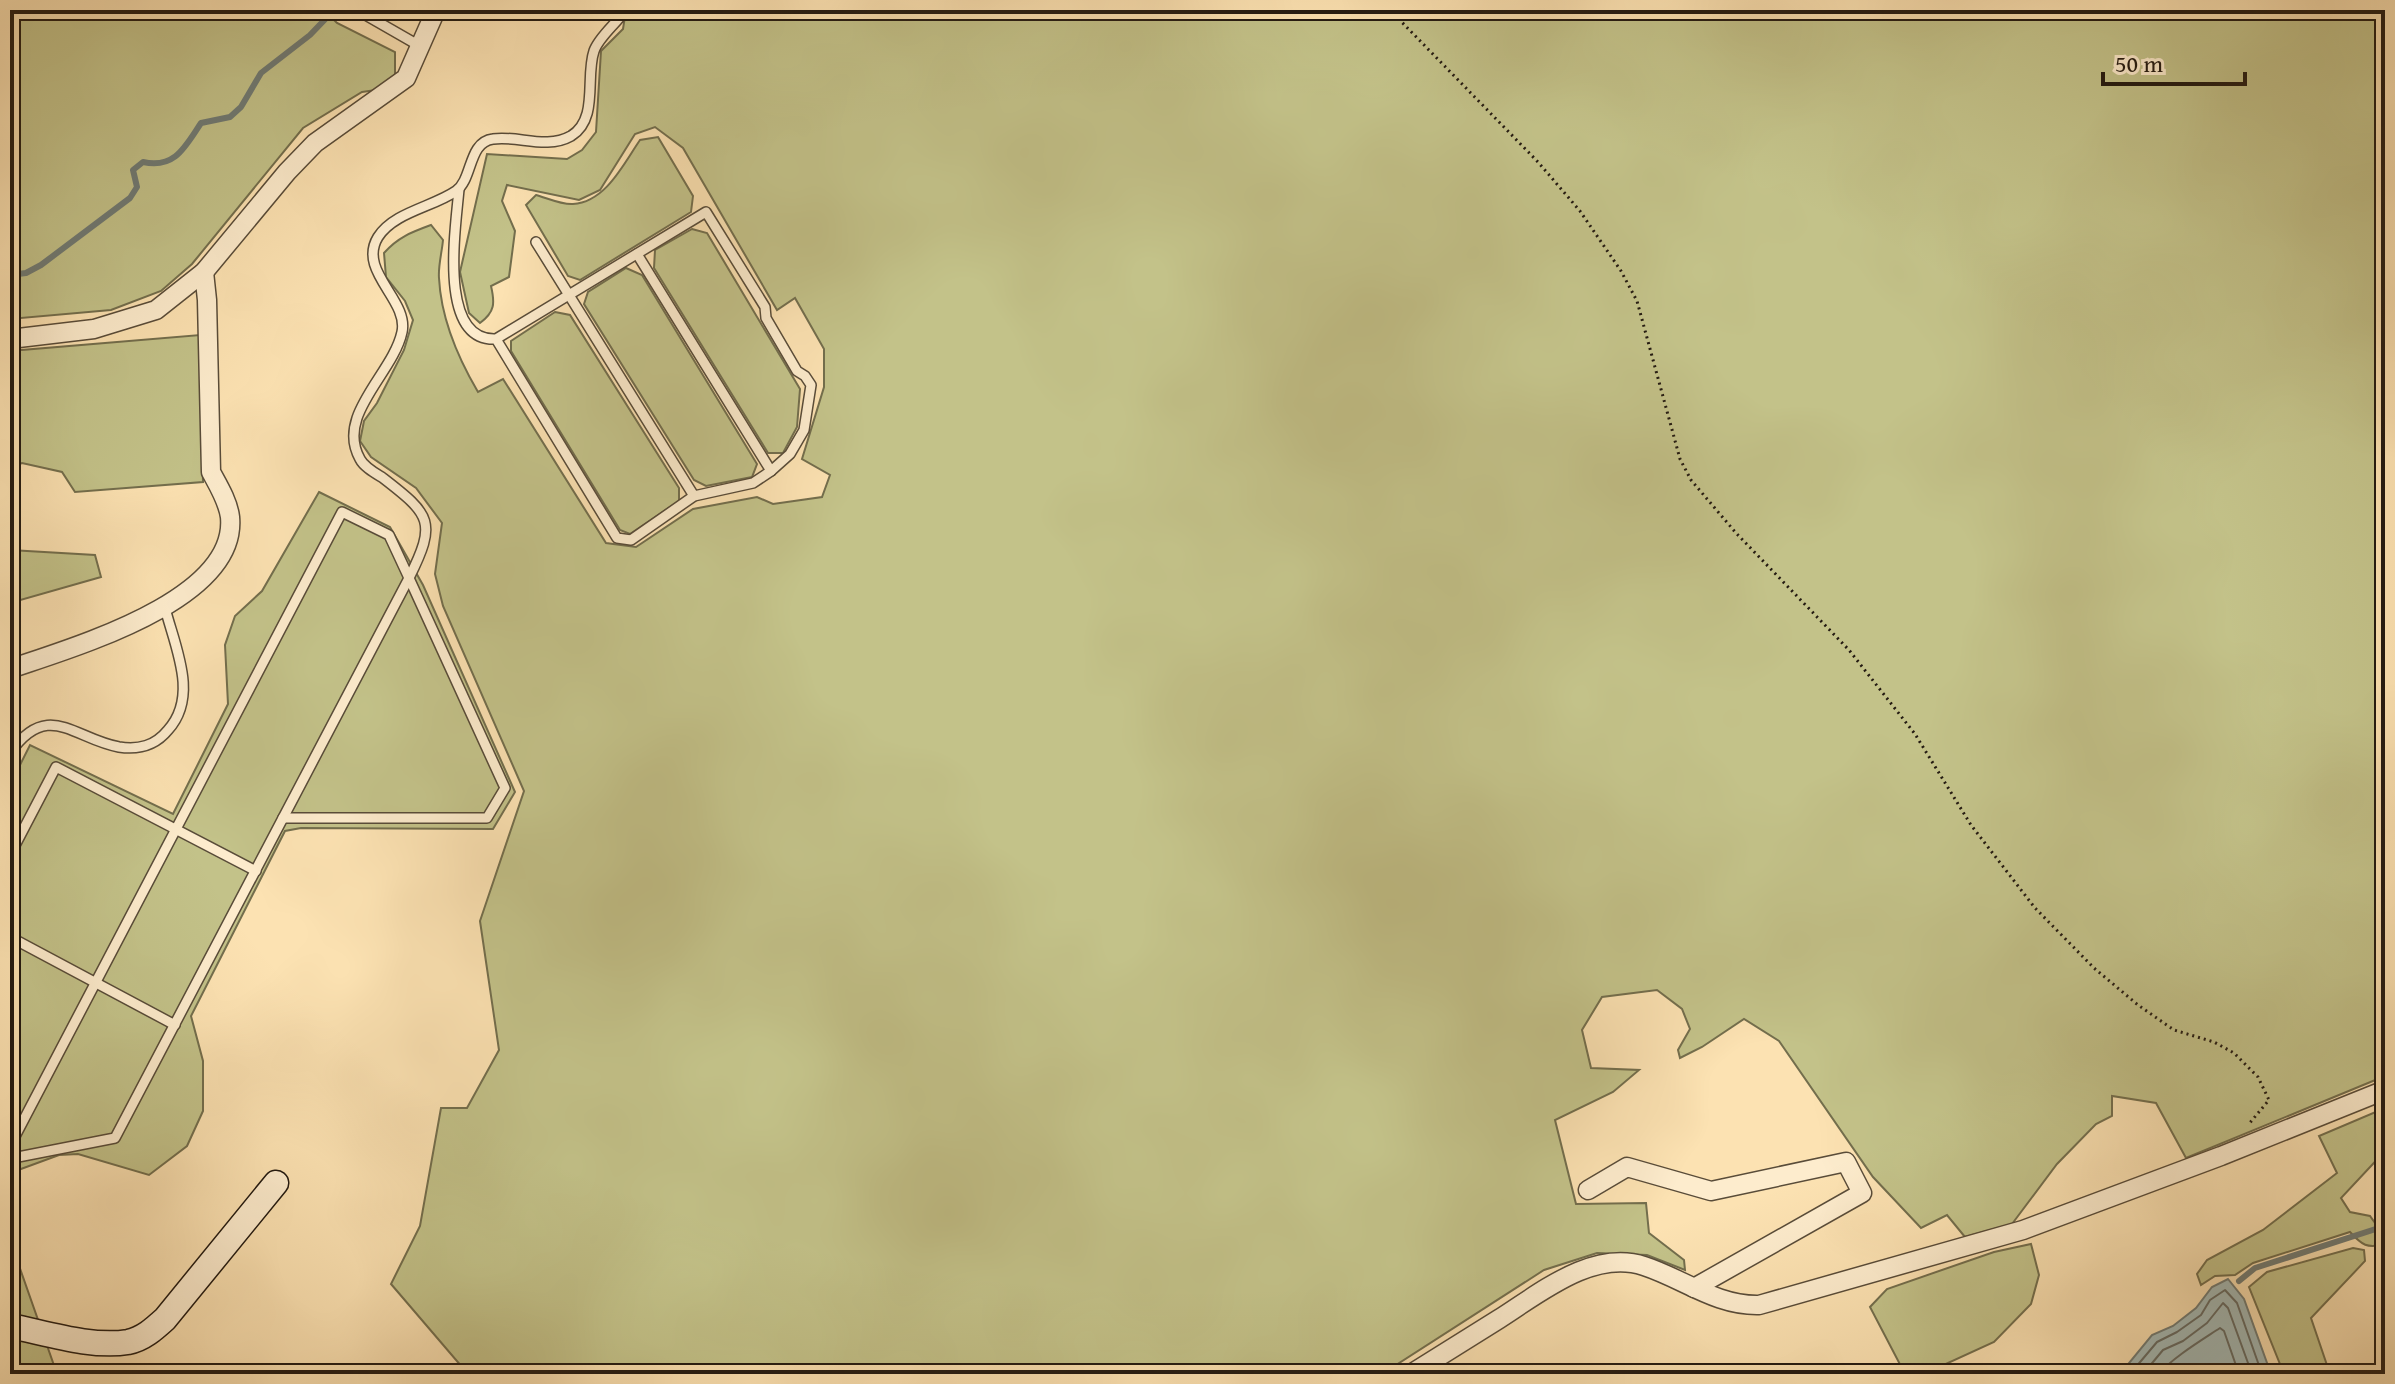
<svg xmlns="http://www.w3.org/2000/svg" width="2395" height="1384" viewBox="0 0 2395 1384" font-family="'Gentium Book Plus',serif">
	<rect width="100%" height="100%" fill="#fce2b2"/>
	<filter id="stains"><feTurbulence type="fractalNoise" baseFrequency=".0025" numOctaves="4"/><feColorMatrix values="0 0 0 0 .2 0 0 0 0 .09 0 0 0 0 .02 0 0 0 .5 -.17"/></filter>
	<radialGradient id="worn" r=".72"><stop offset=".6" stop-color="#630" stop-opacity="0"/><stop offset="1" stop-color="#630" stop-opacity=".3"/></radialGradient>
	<!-- green -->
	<g fill="#c3c289" stroke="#736e4d" stroke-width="2">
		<polygon points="10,10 324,10 337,23 395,52 395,75 376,90 362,92 303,128 192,264 161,291 111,310 10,319"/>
		<path d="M626,10H2385V1076L2186,1158L2156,1103L2112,1096V1116L2096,1124L2057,1164L2012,1224L1965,1237L1947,1215L1921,1228L1873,1177L1779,1041L1744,1019L1702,1047L1680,1058L1678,1050L1690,1029L1682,1009L1657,990L1602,997L1582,1030L1591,1068L1639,1070L1613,1092L1555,1120L1576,1204L1646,1203L1649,1233L1684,1260L1685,1270L1647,1255L1597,1253L1544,1270L1382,1374H468L391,1284L420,1226L441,1108H467L499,1050L480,921L524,791L443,606L435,574L442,523L416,488L371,457L360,441L364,421L377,403L404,350L413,320L405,301L386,277L384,253C398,237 412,232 431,225L443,240C442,252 438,266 439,278C441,318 458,358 478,392L503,379L606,543L636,547L693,509L757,497L773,504L822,497L830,475L802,459L824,387V349L795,298L777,310L683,148L655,127L635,134L600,190L579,200L507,185L502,201L515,231L509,277L491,286C495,303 495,312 480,323L469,313L460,272L487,154L567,159L582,150L596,132L601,51L623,29Z"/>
		<path d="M658,137L693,196L691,212L580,280L568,276L526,205L536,195C547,198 562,205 573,204C606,202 624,163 640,140Z"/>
		<polygon points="692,229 707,233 800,389 797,427 783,453 768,453 654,268 655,250"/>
		<polygon points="626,268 642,275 757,464 752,477 706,486 694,480 584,304 588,292"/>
		<polygon points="555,312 570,315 679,488 679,501 630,534 620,530 511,351 511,341"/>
		<polygon points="200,335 203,482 75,492 62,472 22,463 10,468 10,351"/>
		<polygon points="319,492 390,527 423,585 515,792 493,829 301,828 285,831 191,1016 203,1061 203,1111 187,1146 149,1175 78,1154 59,1155 10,1173 10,785 30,745 173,814 228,704 225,645 235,616 262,591"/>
		<polygon points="10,550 95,555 101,577 10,603"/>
		<path d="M2385,1108V1151L2341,1198L2350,1212L2370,1216L2385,1237V1244C2367,1249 2362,1245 2350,1232L2253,1263L2235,1275L2215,1276L2201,1285L2197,1274L2207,1260L2263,1230L2337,1173L2319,1136Z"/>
		<polygon points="10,1240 57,1374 10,1374"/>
		<polygon points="2031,1244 2039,1275 2031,1304 1994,1342 1924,1374 1905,1374 1870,1307 1887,1289 1994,1252"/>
		<polygon points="2353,1248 2364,1250 2365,1261 2311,1318 2330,1374 2284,1374 2249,1287 2267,1272"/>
	</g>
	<!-- water -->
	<polygon fill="#a4bbb8" stroke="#707b75" stroke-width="2" points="2228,1279 2244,1299 2271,1374 2120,1374 2152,1335 2173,1326 2196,1308 2212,1287"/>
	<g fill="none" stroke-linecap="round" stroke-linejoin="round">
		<!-- shore -->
		<g stroke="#646a64" stroke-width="2">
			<polyline points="2130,1374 2157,1342 2177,1332 2201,1315 2210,1300 2225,1290 2237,1303 2262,1374"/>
			<polyline points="2143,1374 2163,1350 2183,1341 2207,1323 2223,1303 2228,1308 2252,1374"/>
			<path d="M2159,1374C2172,1358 2202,1340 2220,1328L2224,1331L2239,1374"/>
		</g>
		<!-- stream -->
		<g stroke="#707b75" stroke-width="6">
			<path d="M10,275L26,273L41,265L130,198L137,187L133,170L143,162C175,169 185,147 201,123L230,117L241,107L261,73L310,35L334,10"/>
			<polyline points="2239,1281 2255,1268 2385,1226"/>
		</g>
		<defs>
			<g id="lane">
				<polyline points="357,10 418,45"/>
				<path d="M459,189C456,226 437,342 496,339L706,212L765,307L766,318L797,371L805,376L811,385L804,430L790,454L771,471L753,483L694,496L631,540L617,538L496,339"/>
				<polyline points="536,242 694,496"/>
				<polyline points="637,254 771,471"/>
				<path d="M10,753C48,699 74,739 119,747C139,750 155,746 168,730C199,696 175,647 165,608"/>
				<path d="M283,818H487L505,788L409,578C437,522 431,515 383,478C375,473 364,467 360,459C335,415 393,374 402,332C409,300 357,271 378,237C394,212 433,207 456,191C473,179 468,142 493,139C518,135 546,150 571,136C599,119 585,77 594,51C598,39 612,27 620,17L619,10"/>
				<polyline points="10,855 56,767 256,871"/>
				<polyline points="10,937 175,1025"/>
				<polyline points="10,1146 342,512 389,535 409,578 115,1138 18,1157 10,1156"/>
			</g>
			<g id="street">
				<polyline points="10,339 94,329 156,310 204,272 287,172 315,143 406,78 436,10"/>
				<path d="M10,669C70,648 238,601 230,517C228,501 218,485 211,472L207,300L204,272"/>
				<polyline points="1588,1190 1627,1167 1711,1191 1846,1162 1862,1193 1694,1288"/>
				<path d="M1411,1374C1440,1356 1470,1337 1499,1319C1540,1293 1593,1249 1644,1266C1684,1279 1716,1306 1759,1305L2023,1230L2221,1156L2385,1090"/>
			</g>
			<path id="secondary" d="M10,1326C46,1333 91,1348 128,1342C143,1339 154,1329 165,1319L276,1183"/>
		</defs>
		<!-- lane casing -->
		<use href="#lane" stroke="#594c39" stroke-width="12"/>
		<!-- street casing -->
		<use href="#street" stroke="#594c39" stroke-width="21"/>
		<!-- secondary casing -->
		<use href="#secondary" stroke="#231a11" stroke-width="27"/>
		<!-- path -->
		<polyline stroke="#231a11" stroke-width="3" stroke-dasharray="2 4" stroke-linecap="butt" points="1390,10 1538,162 1580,211 1621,271 1637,301 1680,459 1691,480 1736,533 1849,650 1915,734 1971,825 2035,908 2094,968 2138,1005 2174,1030 2214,1042 2234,1053 2258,1077 2269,1100 2248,1125"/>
		<!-- lane -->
		<use href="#lane" stroke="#fdeccd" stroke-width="9"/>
		<!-- street -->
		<use href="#street" stroke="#fdeccd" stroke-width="18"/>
		<!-- secondary -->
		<use href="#secondary" stroke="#fdeccd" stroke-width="24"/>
	</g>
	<!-- margin -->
	<rect width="2395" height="1384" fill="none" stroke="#fce2b2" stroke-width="40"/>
	<rect x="12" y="12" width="2371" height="1360" fill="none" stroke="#231a11" stroke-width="4"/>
	<rect x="20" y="20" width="2355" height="1344" fill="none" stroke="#231a11" stroke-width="2"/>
	<!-- scale -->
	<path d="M2103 72v12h142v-12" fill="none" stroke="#231a11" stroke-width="4"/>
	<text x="2115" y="72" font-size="24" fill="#231a11" stroke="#fdeccd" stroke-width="6" paint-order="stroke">50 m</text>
	<rect width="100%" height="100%" filter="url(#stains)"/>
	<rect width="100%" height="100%" fill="url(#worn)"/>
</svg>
